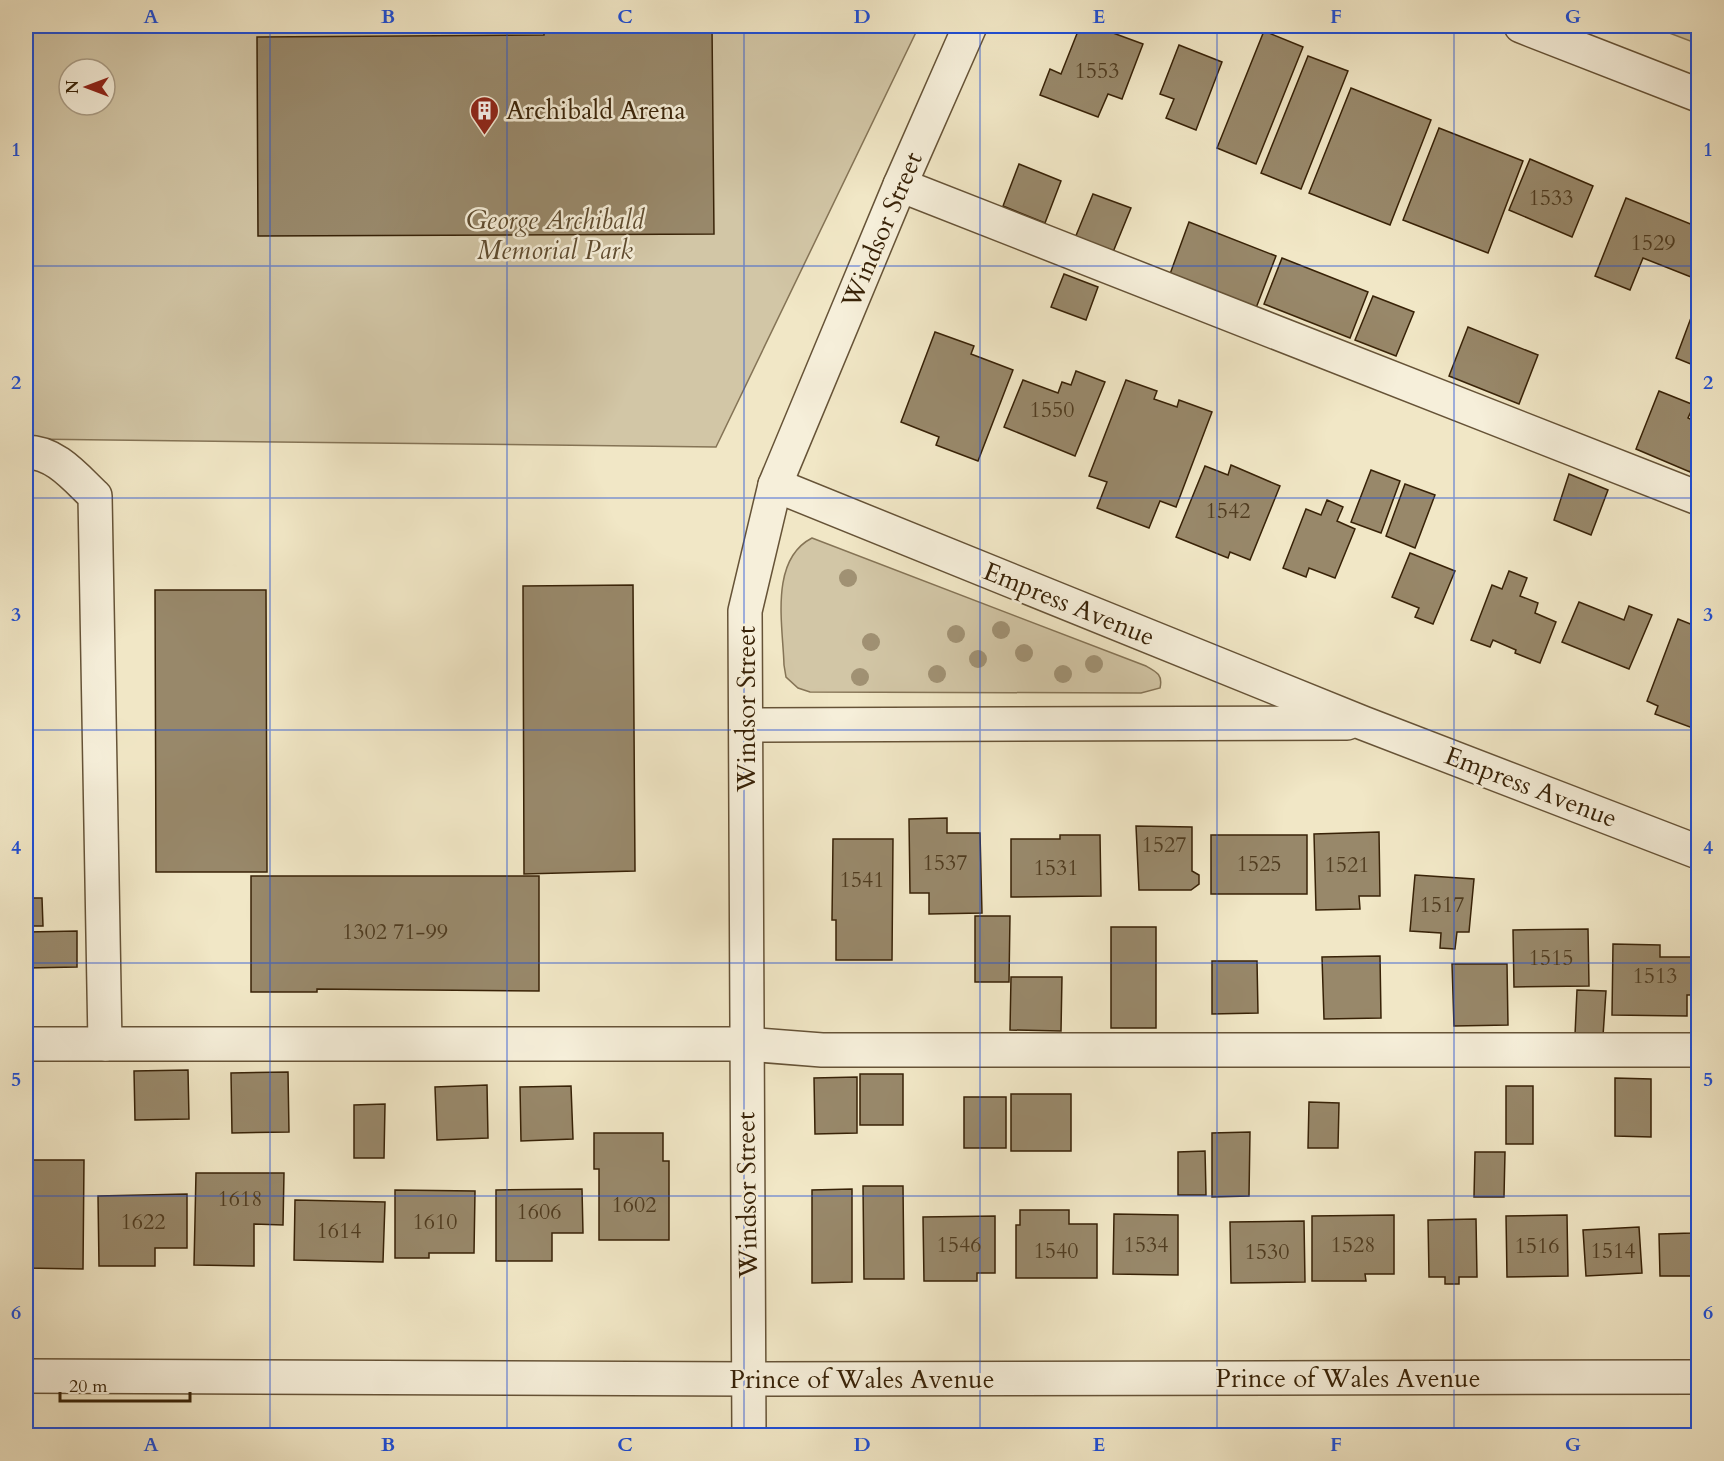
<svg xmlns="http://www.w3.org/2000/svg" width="1724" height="1461" viewBox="0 0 1724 1461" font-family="Cardo,serif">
	<rect width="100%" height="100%" fill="#f1e7c6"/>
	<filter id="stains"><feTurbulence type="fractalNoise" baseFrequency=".00333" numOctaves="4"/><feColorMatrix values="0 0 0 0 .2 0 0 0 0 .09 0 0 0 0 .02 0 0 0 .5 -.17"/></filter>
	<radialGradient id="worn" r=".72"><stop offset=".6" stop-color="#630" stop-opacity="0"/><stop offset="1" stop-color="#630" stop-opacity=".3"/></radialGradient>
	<!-- green -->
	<g fill="#d2c6a6" stroke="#857456" stroke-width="1.5" fill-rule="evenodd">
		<path d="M26,26H919L716,447L26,439ZM69,69H105V105H69Z"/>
		<polygon points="1651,26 1698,26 1698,44"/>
		<path d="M812,538L1146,666C1157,672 1163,675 1160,688L1141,693L810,692L798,688L786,677L784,665C783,626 769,560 812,538Z"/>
	</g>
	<!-- building -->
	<g fill="#98886a" stroke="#382207" stroke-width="1.5">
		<polygon points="544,26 712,26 714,234 258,236 257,37 544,35"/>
		<polygon points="1080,26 1094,26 1143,44 1122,99 1108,94 1098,117 1040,95 1050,69 1061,74"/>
		<polygon points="1264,31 1303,47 1256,164 1217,148"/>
		<polygon points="1179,45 1222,62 1196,130 1166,118 1174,99 1160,94"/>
		<polygon points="1308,56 1348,71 1301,189 1261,173"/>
		<polygon points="1351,88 1431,120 1390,225 1309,193"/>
		<polygon points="1439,128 1523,161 1488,253 1403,220"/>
		<polygon points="1530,159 1593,186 1572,237 1509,210"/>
		<polygon points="1019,164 1061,181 1045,223 1003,206"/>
		<polygon points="1093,194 1131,208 1113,252 1075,238"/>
		<polygon points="1626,198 1698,227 1698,258 1691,277 1643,258 1630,290 1595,276"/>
		<polygon points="1189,222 1276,256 1256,308 1170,274"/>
		<polygon points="1282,258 1368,292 1350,338 1264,304"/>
		<polygon points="1064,274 1098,287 1086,320 1051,307"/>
		<polygon points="1373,296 1414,312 1396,356 1355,340"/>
		<polygon points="1698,299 1698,367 1676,358"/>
		<polygon points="1468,327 1538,355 1519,404 1449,376"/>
		<polygon points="935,332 974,346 971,354 1013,370 978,461 936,445 939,437 901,422"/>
		<polygon points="1076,371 1105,382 1075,456 1004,427 1023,380 1058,393 1062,382 1071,385"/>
		<polygon points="1126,380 1157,391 1154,399 1177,407 1179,400 1212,412 1176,507 1160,501 1149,528 1097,508 1107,482 1089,476"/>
		<polygon points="1659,391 1694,405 1688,418 1698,423 1698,451 1690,472 1636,449"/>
		<polygon points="1231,465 1280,486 1250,560 1230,552 1228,558 1176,537 1205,466 1228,475"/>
		<polygon points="1371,470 1400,481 1381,533 1351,522"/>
		<polygon points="1569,474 1608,490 1591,535 1554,520"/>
		<polygon points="1405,484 1435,495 1415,548 1386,536"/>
		<polygon points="1327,500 1343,507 1337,521 1355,529 1335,578 1309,568 1306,577 1283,568 1306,509 1321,515"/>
		<polygon points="1410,553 1455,571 1433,624 1415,617 1419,608 1392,597"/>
		<polygon points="1509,571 1527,578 1520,596 1538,603 1535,613 1556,622 1540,663 1515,653 1516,650 1493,640 1490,647 1471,640 1492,585 1502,589"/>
		<polygon points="633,585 635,871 524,874 523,586"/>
		<polygon points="155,590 266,590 267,872 156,872"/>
		<polygon points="1579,602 1624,620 1629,606 1652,615 1629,669 1562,642"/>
		<polygon points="1678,619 1698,627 1698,730 1655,714 1658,706 1647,701"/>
		<polygon points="947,818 947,833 980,833 982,913 929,914 929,893 910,893 909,819"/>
		<polygon points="1136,826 1192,827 1192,871 1199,875 1199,884 1191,890 1139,890"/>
		<polygon points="1379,832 1380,896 1359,896 1360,909 1316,910 1314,834"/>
		<polygon points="1060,835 1100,835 1101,896 1011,897 1011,839 1060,839"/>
		<rect x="1211" y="835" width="96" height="59"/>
		<polygon points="833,839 893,839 892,960 836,960 836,920 832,920"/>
		<polygon points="1415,875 1474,879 1469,932 1457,932 1455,949 1440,948 1441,933 1410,931"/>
		<polygon points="251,876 539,876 539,991 317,989 317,992 251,992"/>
		<polygon points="26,898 42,898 43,926 26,926"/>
		<polygon points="975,916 1010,916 1009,982 975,982"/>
		<rect x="1111" y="927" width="45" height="101"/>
		<polygon points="1588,929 1589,986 1514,987 1513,930"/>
		<polygon points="77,931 77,967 27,968 27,932"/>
		<polygon points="1613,944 1660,945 1660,957 1698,957 1698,995 1687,995 1687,1016 1612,1015"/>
		<polygon points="1380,956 1381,1018 1324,1019 1322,957"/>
		<polygon points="1212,961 1257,961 1258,1013 1212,1014"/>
		<polygon points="1452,964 1507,964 1508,1025 1454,1026"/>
		<polygon points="1011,977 1062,977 1061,1031 1010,1030"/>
		<polygon points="1577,990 1606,991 1603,1036 1575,1035"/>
		<polygon points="188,1070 189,1119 135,1120 134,1071"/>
		<polygon points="288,1072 289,1132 232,1133 231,1073"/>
		<rect x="860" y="1074" width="43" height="51"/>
		<polygon points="857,1077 857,1133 815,1134 814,1078"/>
		<polygon points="1615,1078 1651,1079 1651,1137 1615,1136"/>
		<polygon points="487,1085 488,1138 437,1140 435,1087"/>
		<polygon points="571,1086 573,1139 521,1141 520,1087"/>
		<rect x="1506" y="1086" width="27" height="58"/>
		<rect x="1011" y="1094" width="60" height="57"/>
		<rect x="964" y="1097" width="42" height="51"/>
		<polygon points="1309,1102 1339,1103 1338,1148 1308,1148"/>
		<polygon points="385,1104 384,1158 354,1158 354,1105"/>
		<polygon points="1250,1132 1249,1196 1212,1197 1212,1133"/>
		<polygon points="594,1133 663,1133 663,1161 669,1161 669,1240 599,1240 599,1169 594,1169"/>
		<polygon points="1205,1151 1206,1195 1178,1195 1178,1152"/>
		<polygon points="1475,1152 1505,1152 1504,1197 1474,1197"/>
		<polygon points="26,1160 84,1160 83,1269 26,1268"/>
		<polygon points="196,1173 284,1173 283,1225 254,1224 254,1266 194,1265"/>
		<polygon points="863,1186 903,1186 904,1279 864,1279"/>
		<polygon points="582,1189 583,1233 552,1233 552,1261 496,1261 496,1190"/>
		<polygon points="852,1189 852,1282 812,1283 812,1190"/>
		<polygon points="395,1190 475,1191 474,1253 429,1253 429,1258 395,1258"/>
		<polygon points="187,1194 187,1248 155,1248 155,1266 99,1266 98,1196"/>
		<polygon points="1692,1198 1698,1198 1698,1276 1660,1276 1659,1234 1692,1233"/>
		<polygon points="295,1200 385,1202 383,1262 294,1260"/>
		<polygon points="1020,1210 1069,1210 1069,1224 1097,1224 1097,1278 1016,1278 1016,1225 1020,1225"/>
		<polygon points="1114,1214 1178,1215 1178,1275 1113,1274"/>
		<polygon points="1394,1215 1394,1274 1365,1274 1366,1281 1312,1281 1312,1216"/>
		<polygon points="1567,1215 1568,1276 1507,1277 1506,1216"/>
		<polygon points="995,1216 995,1273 977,1273 977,1281 924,1281 923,1217"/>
		<polygon points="1476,1219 1477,1277 1459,1277 1459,1284 1445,1284 1445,1277 1429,1277 1428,1220"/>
		<polygon points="1304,1221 1305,1282 1231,1283 1230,1222"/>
		<polygon points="1639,1227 1642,1273 1586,1276 1583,1230"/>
	</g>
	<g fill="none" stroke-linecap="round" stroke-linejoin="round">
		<defs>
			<g id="minor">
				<polyline points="1521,26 1698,95"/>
				<polyline points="900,185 1698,498"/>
				<path d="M26,452C55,452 75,477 95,496L105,1044"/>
				<polyline points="775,485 1363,723 1698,852"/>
				<polyline points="747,725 1347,723"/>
				<polyline points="26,1044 745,1044 822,1050 1698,1050"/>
				<polyline points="26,1376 750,1379 1698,1377"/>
				<polyline points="749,1436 745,611 775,485 900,185 970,26"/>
			</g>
		</defs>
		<!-- minor casing -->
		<use href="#minor" stroke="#665337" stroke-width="36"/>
		<!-- minor -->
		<use href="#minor" stroke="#f6efda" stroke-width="33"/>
	</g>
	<!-- trees -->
	<g fill="#a09173">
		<circle cx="848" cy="578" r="9"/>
		<circle cx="1001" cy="630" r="9"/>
		<circle cx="956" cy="634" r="9"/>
		<circle cx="871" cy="642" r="9"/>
		<circle cx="1024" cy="653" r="9"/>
		<circle cx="978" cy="659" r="9"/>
		<circle cx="1094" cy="664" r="9"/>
		<circle cx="937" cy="674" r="9"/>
		<circle cx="1063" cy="674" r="9"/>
		<circle cx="860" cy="677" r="9"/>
	</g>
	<!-- grid -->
	<path fill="none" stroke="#1d4ed8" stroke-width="1.5" stroke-opacity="0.55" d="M270,26V1436M507,26V1436M744,26V1436M980,26V1436M1217,26V1436M1454,26V1436M26,266H1698M26,498H1698M26,730H1698M26,963H1698M26,1196H1698"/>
	<!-- icons -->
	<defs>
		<symbol id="building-pin" viewBox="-11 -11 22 30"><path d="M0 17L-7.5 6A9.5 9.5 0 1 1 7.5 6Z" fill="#8f2418" stroke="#f6efda"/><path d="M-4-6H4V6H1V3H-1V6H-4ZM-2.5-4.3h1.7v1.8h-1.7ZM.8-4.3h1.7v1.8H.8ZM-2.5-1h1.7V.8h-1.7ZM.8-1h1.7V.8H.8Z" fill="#fff"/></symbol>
	</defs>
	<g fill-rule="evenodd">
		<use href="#building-pin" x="468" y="94" width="33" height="45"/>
	</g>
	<g text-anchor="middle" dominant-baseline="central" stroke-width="5" stroke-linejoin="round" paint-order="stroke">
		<!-- number labels -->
		<g font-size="22" fill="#503c20">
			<text x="1097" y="71">1553</text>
			<text x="1551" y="198">1533</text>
			<text x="1653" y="243">1529</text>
			<text x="1052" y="410">1550</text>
			<text x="1228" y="511">1542</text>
			<text x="1164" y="845">1527</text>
			<text x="945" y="863">1537</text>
			<text x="1259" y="864">1525</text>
			<text x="1347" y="865">1521</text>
			<text x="1056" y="868">1531</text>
			<text x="862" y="880">1541</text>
			<text x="1442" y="905">1517</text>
			<text x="395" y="932">1302 71-99</text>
			<text x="1551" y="958">1515</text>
			<text x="1655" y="976">1513</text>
			<text x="240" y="1199">1618</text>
			<text x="634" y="1205">1602</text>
			<text x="539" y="1212">1606</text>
			<text x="143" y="1222">1622</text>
			<text x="435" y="1222">1610</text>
			<text x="339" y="1231">1614</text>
			<text x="959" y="1245">1546</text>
			<text x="1146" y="1245">1534</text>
			<text x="1353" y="1245">1528</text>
			<text x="1537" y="1246">1516</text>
			<text x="1056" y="1251">1540</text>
			<text x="1613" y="1251">1514</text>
			<text x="1267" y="1252">1530</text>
		</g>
		<!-- poi labels -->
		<g font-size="26" fill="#382207" stroke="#f6efda" text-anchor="start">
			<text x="506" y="110">Archibald Arena</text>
		</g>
		<!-- park labels -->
		<g font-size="26" font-style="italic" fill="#5e4b2f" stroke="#f6efda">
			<text x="555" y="220">George Archibald<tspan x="555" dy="30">Memorial Park</tspan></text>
		</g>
		<!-- street labels -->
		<g font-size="26" fill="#382207" stroke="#f6efda">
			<text transform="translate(882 230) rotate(-67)">Windsor Street</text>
			<text transform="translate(1069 604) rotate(22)">Empress Avenue</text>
			<text transform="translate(746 709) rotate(-90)">Windsor Street</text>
			<text transform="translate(1531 787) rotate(21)">Empress Avenue</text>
			<text transform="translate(747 1195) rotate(-91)">Windsor Street</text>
			<text x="1348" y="1378">Prince of Wales Avenue</text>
			<text x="862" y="1379">Prince of Wales Avenue</text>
		</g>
	</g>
	<!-- margin -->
	<rect width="1724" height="1461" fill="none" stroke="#f1e7c6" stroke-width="66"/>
	<!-- north arrow -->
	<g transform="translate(87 87) rotate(270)"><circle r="28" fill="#f6efda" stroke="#aa9d86" stroke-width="1.5"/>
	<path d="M0-4.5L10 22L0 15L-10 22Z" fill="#8f2418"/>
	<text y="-9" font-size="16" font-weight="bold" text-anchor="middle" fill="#382207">N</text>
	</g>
	<!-- scale -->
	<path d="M60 1392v9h130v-9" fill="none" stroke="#382207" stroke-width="3"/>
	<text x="69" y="1392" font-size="18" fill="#382207" stroke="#f6efda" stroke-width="4.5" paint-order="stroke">20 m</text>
	<rect x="33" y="33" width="1658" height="1395" fill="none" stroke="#1d4ed8" stroke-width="2"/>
	<g font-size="20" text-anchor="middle" font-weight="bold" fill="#1d4ed8">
		<text x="151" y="23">A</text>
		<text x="388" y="23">B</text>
		<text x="625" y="23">C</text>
		<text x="862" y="23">D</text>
		<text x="1099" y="23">E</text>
		<text x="1336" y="23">F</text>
		<text x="1573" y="23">G</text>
		<text x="16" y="156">1</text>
		<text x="1708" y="156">1</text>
		<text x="16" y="389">2</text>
		<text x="1708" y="389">2</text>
		<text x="16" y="621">3</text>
		<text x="1708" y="621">3</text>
		<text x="16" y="854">4</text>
		<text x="1708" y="854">4</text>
		<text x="16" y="1086">5</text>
		<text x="1708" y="1086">5</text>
		<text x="16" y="1319">6</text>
		<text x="1708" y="1319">6</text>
		<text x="151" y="1451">A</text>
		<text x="388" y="1451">B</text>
		<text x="625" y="1451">C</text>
		<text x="862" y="1451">D</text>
		<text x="1099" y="1451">E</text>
		<text x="1336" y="1451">F</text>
		<text x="1573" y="1451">G</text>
	</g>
	<rect width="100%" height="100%" filter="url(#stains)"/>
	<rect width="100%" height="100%" fill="url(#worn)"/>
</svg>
